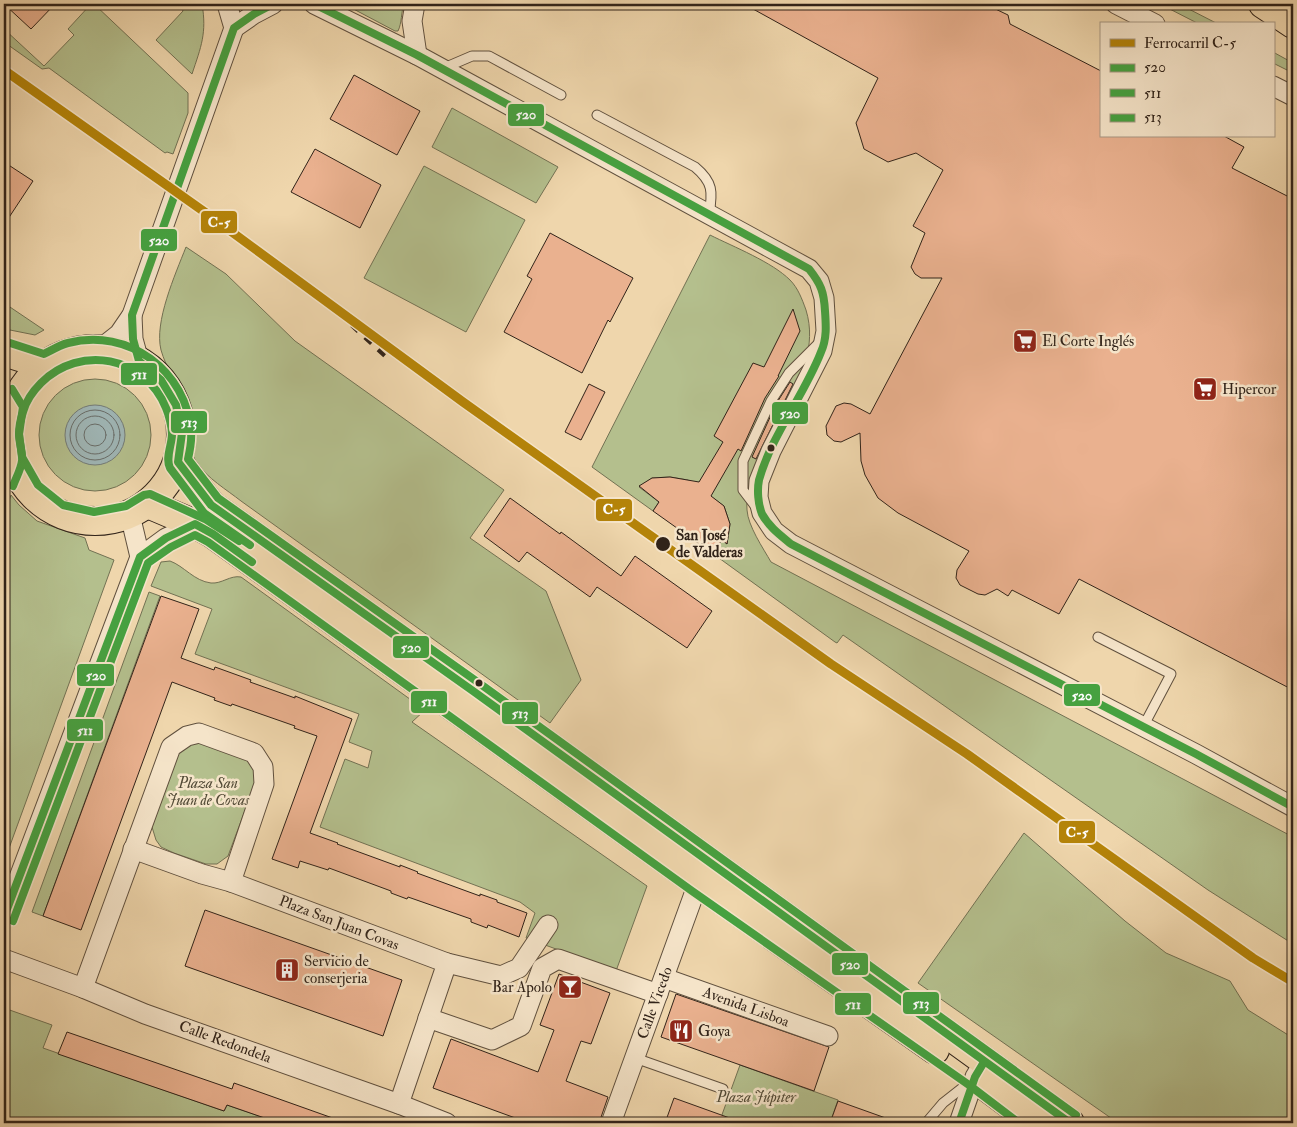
<svg xmlns="http://www.w3.org/2000/svg" width="1297" height="1127" viewBox="0 0 1297 1127" font-family="'IM FELL Double Pica',serif">
	<rect width="100%" height="100%" fill="#efd6ac"/>
	<filter id="stains"><feTurbulence type="fractalNoise" baseFrequency=".004" numOctaves="4"/><feColorMatrix values="0 0 0 0 .2 0 0 0 0 .09 0 0 0 0 .02 0 0 0 .5 -.17"/></filter>
	<radialGradient id="worn" r=".72"><stop offset=".6" stop-color="#630" stop-opacity="0"/><stop offset="1" stop-color="#630" stop-opacity=".3"/></radialGradient>
	<!-- green -->
	<g fill="#b4bf8d" stroke="#727153">
		<polygon points="91,4 94,4 188,93 188,113 173,154 167,152 165,153 49,68 42,69 4,42 4,29 44,66 74,35 68,29"/>
		<path d="M181,4H202C207,33 201,47 192,74L156,40L183,11Z"/>
		<path d="M344,4H404C401,12 402,23 398,31H395Z"/>
		<polygon points="1160,4 1179,4 1218,24 1199,24"/>
		<polygon points="1273,52 1293,63 1293,73 1273,63"/>
		<polygon points="452,108 558,167 536,203 432,147"/>
		<polygon points="424,166 525,220 466,332 364,278"/>
		<path d="M710,235C734,247 772,262 790,280C798,288 802,299 806,310C828,382 742,441 747,510C748,526 763,548 771,562L1293,837V944L1208,890L843,635L837,643L835,642L712,553L722,540L727,544L730,524L724,506L688,480L670,477L652,478L639,487L659,502L653,511L592,467Z"/>
		<path d="M186,247L226,274L295,341L504,490L470,538L546,591L581,680L550,723L241,501C227,490 207,478 197,463C192,456 189,443 187,434C184,423 185,411 182,400C177,383 166,368 161,350C154,322 175,275 186,247Z"/>
		<polygon points="4,303 44,330 35,335 10,330 4,325"/>
		<circle cx="95" cy="435" r="56"/>
		<polygon points="11,495 19,505 37,521 85,538 89,550 114,560 4,862 4,515"/>
		<path d="M170,561C184,566 194,581 211,583C222,584 230,575 241,577L425,710L412,722L647,886L616,971L526,938L535,913L520,902L320,827L345,759L368,768L372,751L349,742L359,714L195,654L212,609L151,586L161,562Z"/>
		<polygon points="149,592 160,596 43,916 32,912"/>
		<path d="M199,742L248,760L254,769L256,781L228,856L217,864H206L174,853L161,847L156,840L152,827L177,755C183,748 189,744 199,742Z"/>
		<polygon points="1024,833 1125,921 1166,953 1230,981 1248,1010 1293,1038 1293,1123 1118,1123 918,983"/>
		<polygon points="4,1008 52,1025 43,1048 224,1111 227,1105 280,1123 29,1123 17,1119 15,1123 4,1123"/>
		<polygon points="740,1065 838,1100 830,1123 719,1123"/>
	</g>
	<!-- water -->
	<circle fill="#9fb6b6" stroke="#737b77" cx="95" cy="435" r="30"/>
	<g fill="none" stroke-linecap="round" stroke-linejoin="round">
		<!-- shore -->
		<g stroke="#686c68" stroke-width="1">
			<circle cx="95" cy="435" r="25"/>
			<circle cx="95" cy="435" r="19"/>
			<circle cx="95" cy="435" r="11"/>
		</g>
	</g>
	<!-- building -->
	<g fill="#eab18f" stroke="#312319">
		<polygon points="4,4 55,4 31,29"/>
		<polygon points="744,4 985,4 1008,15 1010,24 1101,71 1101,136 1224,136 1244,147 1232,168 1293,199 1293,690 1079,579 1059,614 1012,590 1008,596 997,589 985,595 978,594 960,585 956,578 957,570 969,551 898,513 878,498 865,475 861,461 860,433 841,442 834,441 827,435 826,426 836,406 844,403 851,404 870,414 942,278 921,278 915,274 911,267 925,233 913,226 943,170 916,153 888,162 864,149 856,123 878,78"/>
		<polygon points="354,75 420,111 397,155 330,119"/>
		<polygon points="315,149 381,185 360,228 291,192"/>
		<polygon points="4,162 33,181 4,225"/>
		<polygon points="550,233 633,278 610,322 608,320 582,373 504,332 532,279 527,276"/>
		<polygon points="793,309 800,331 778,376 779,376 765,398 741,451 738,449 711,496 724,506 730,524 727,544 722,540 712,553 653,511 659,502 639,486 652,478 670,477 699,482 723,442 714,436 753,363 764,367"/>
		<polygon points="790,382 793,384 756,459 752,457 776,404"/>
		<polygon points="589,384 605,392 581,440 565,432"/>
		<polygon points="510,498 560,534 561,532 621,576 635,556 712,611 687,648 597,587 590,597 527,552 519,562 484,536"/>
		<polygon points="161,596 199,609 181,658 214,670 215,667 251,680 250,682 295,698 295,696 352,719 310,833 338,843 337,844 400,867 400,865 418,872 417,873 480,896 480,894 497,900 497,902 527,913 519,937 488,925 487,928 471,922 471,919 408,897 407,899 391,893 391,891 329,868 328,870 300,861 298,868 272,859 317,736 294,728 295,726 232,704 231,706 214,700 215,698 172,682 81,930 43,916"/>
		<polygon points="205,910 402,980 383,1036 185,966"/>
		<polygon points="559,974 610,993 591,1044 581,1041 566,1081 608,1097 599,1123 529,1123 433,1088 451,1039 538,1072 554,1030 540,1025"/>
		<polygon points="676,994 829,1047 814,1091 661,1037"/>
		<polygon points="67,1032 232,1089 234,1083 341,1121 341,1123 279,1123 227,1105 224,1111 58,1054"/>
		<polygon points="674,1098 738,1121 737,1123 665,1123"/>
		<polygon points="838,1101 894,1121 894,1123 830,1123"/>
	</g>
	<g fill="none" stroke-linecap="round" stroke-linejoin="round">
		<defs>
			<g id="lane">
				<polyline points="444,68 472,56 489,56 561,95"/>
				<path d="M597,115L695,167C713,182 713,192 709,214"/>
				<polyline points="756,507 743,490 743,461 771,401 789,373 819,343"/>
				<polyline points="1098,637 1171,674 1143,727"/>
				<polyline points="635,1058 723,1089"/>
				<polyline points="926,1123 943,1103 971,1081"/>
			</g>
			<g id="street">
				<polyline points="314,4 417,55 809,269 819,281 824,298 826,331 822,351 771,451 759,481 758,497 762,513 774,531 791,544 1196,754 1293,807"/>
				<polyline points="415,4 412,21 417,55"/>
				<polyline points="1116,4 1155,24"/>
				<polyline points="234,28 254,14 273,4"/>
				<polyline points="1273,86 1293,96"/>
				<polyline points="132,315 133,339 139,361"/>
				<polyline points="100,349 119,334 132,315 234,28 227,4"/>
				<polyline points="4,483 12,460"/>
				<polyline points="130,515 140,557"/>
				<polyline points="133,849 202,874 231,882 447,963 501,976 519,968 548,925"/>
				<polyline points="4,917 140,557 166,538 195,524"/>
				<polyline points="4,959 83,988 145,1014 399,1104 447,1123"/>
				<polyline points="664,978 828,1036"/>
				<polyline points="83,988 171,747 187,736 199,733 254,753 263,767 264,784 231,882"/>
				<polyline points="428,1018 492,1040 521,1026 542,968 558,959 658,994"/>
				<polyline points="399,1104 447,963"/>
				<polyline points="611,1123 698,883"/>
				<polyline points="959,1123 975,1077 984,1062"/>
			</g>
			<g id="primary">
				<circle cx="95" cy="435" r="86"/>
				<polyline points="4,352 45,365"/>
				<polyline points="178,462 211,505 473,691 1070,1123"/>
				<polyline points="148,504 195,524 213,534 698,883 935,1050"/>
				<polyline points="988,1088 1035,1123"/>
			</g>
			<polyline id="highway" points="1263,4 1293,24"/>
		</defs>
		<!-- lane casing -->
		<use href="#lane" stroke="#60503e" stroke-width="11"/>
		<!-- street casing -->
		<use href="#street" stroke="#60503e" stroke-width="21"/>
		<!-- primary casing -->
		<use href="#primary" stroke="#312319" stroke-width="30"/>
		<!-- highway casing -->
		<use href="#highway" stroke="#312319" stroke-width="30"/>
		<!-- lane -->
		<use href="#lane" stroke="#f5e4c9" stroke-width="9"/>
		<!-- street -->
		<use href="#street" stroke="#f5e4c9" stroke-width="19"/>
		<!-- primary -->
		<use href="#primary" stroke="#efd6ac" stroke-width="28"/>
		<!-- highway -->
		<use href="#highway" stroke="#efd6ac" stroke-width="28"/>
		<!-- rail -->
		<polyline stroke="#312319" stroke-width="4" stroke-dasharray="9 9" stroke-linecap="butt" points="325,301 387,358"/>
		<defs>
			<g id="bus-1">
				<polyline points="273,4 254,14 234,28 132,315 133,339 139,361 161,380 176,405 182,433 178,462 211,505 473,691 1070,1123"/>
				<path d="M314,4L417,55L809,269C821,284 824,292 825,311C826,325 827,339 821,352C804,396 772,434 759,480C757,490 758,504 762,514C769,527 780,535 791,544L1196,754L1293,807"/>
				<polyline points="4,917 140,557 166,538 195,524 213,534 252,562"/>
				<polyline points="959,1123 975,1077 984,1062"/>
			</g>
			<g id="bus-2">
				<path d="M13,486C16,478 21,469 22,461C23,452 19,443 19,434C19,428 21,418 23,412C26,401 33,391 41,383C80,344 145,356 166,408C169,415 172,427 172,434C172,445 165,458 170,468L204,513L250,545"/>
				<polyline points="13,921 148,563 171,547 195,535 208,542 692,891 969,1085 1019,1123"/>
			</g>
			<g id="bus-3">
				<path d="M7,342L44,354C52,350 60,345 68,343C128,327 187,371 191,432C192,441 190,450 188,459L218,498L479,683L1076,1115"/>
				<polyline points="12,389 23,407 19,434 22,457 38,485 63,505 94,512 126,506 144,495 150,494 205,519 239,541"/>
			</g>
		</defs>
		<!-- bus-1 casing -->
		<use href="#bus-1" stroke="#f5e4c9" stroke-width="11"/>
		<!-- bus-2 casing -->
		<use href="#bus-2" stroke="#f5e4c9" stroke-width="11"/>
		<!-- bus-3 casing -->
		<use href="#bus-3" stroke="#f5e4c9" stroke-width="11"/>
		<!-- bus-1 -->
		<use href="#bus-1" stroke="#46a140" stroke-width="8"/>
		<!-- bus-2 -->
		<use href="#bus-2" stroke="#46a140" stroke-width="8"/>
		<!-- bus-3 -->
		<use href="#bus-3" stroke="#46a140" stroke-width="8"/>
		<defs>
			<polyline id="rail-1" points="4,70 206,213 463,402 831,664 967,754 1253,958 1293,982"/>
		</defs>
		<!-- rail-1 casing -->
		<use href="#rail-1" stroke="#f5e4c9" stroke-width="12"/>
		<!-- rail-1 -->
		<use href="#rail-1" stroke="#b48309" stroke-width="9"/>
	</g>
	<!-- icons -->
	<defs>
		<symbol id="supermarket-square" viewBox="-11 -11 22 22"><rect x="-9" y="-9" width="18" height="18" rx="4" fill="#8f2418" stroke="#f5e4c9"/><path d="M-6-5.5h2.5l.6 2H6L4.5 2H-2.5L-4.4-4H-6ZM-1.5 3.2a1.3 1.3 0 1 0 .1 0ZM3 3.2a1.3 1.3 0 1 0 .1 0Z" fill="#fff"/></symbol>
		<symbol id="building-square" viewBox="-11 -11 22 22"><rect x="-9" y="-9" width="18" height="18" rx="4" fill="#8f2418" stroke="#f5e4c9"/><path d="M-4-6H4V6H1V3H-1V6H-4ZM-2.5-4.3h1.7v1.8h-1.7ZM.8-4.3h1.7v1.8H.8ZM-2.5-1h1.7V.8h-1.7ZM.8-1h1.7V.8H.8Z" fill="#fff"/></symbol>
		<symbol id="bar-square" viewBox="-11 -11 22 22"><rect x="-9" y="-9" width="18" height="18" rx="4" fill="#8f2418" stroke="#f5e4c9"/><path d="M-6-5H6L.8 .8V4.5H3.5V6h-7V4.5H-.8V.8Z" fill="#fff"/></symbol>
		<symbol id="restaurant-square" viewBox="-11 -11 22 22"><rect x="-9" y="-9" width="18" height="18" rx="4" fill="#8f2418" stroke="#f5e4c9"/><path d="M-5-6h1v4h1v-4h1v4h1v-4h1v5L-1.5 .5V6h-2V.5L-5-1ZM5-6V6H3V1.5H1.5Q1.5-4 5-6Z" fill="#fff"/></symbol>
	</defs>
	<g fill-rule="evenodd">
		<use href="#supermarket-square" x="1011" y="327" width="28" height="28"/>
		<use href="#supermarket-square" x="1191" y="375" width="28" height="28"/>
		<use href="#building-square" x="273" y="956" width="28" height="28"/>
		<use href="#bar-square" x="556" y="973" width="28" height="28"/>
		<use href="#restaurant-square" x="667" y="1017" width="28" height="28"/>
	</g>
	<!-- markers -->
	<g fill="#312319" stroke="#f5e4c9" stroke-width="2">
		<circle cx="771" cy="448" r="4.5"/>
		<circle cx="663" cy="544" r="8"/>
		<circle cx="479" cy="683" r="4.5"/>
	</g>
	<g text-anchor="middle" dominant-baseline="central" stroke-width="5" stroke-linejoin="round" paint-order="stroke">
		<!-- poi labels -->
		<g font-size="15" fill="#312319" stroke="#f5e4c9" text-anchor="start">
			<text x="1042" y="341">El Corte Inglés</text>
			<text x="1222" y="389">Hipercor</text>
			<text x="304" y="961">Servicio de<tspan x="304" dy="17">conserjeria</tspan></text>
			<text x="552" y="987" text-anchor="end">Bar Apolo</text>
			<text x="698" y="1031">Goya</text>
		</g>
		<!-- stop labels -->
		<g font-size="15" font-weight="bold" fill="#312319" stroke="#f5e4c9" text-anchor="start">
			<text x="676" y="535">San José<tspan x="676" dy="17">de Valderas</tspan></text>
		</g>
		<!-- park labels -->
		<g font-size="15" font-style="italic" fill="#524a36" stroke="#f5e4c9">
			<text x="208" y="783">Plaza San<tspan x="208" dy="17">Juan de Covas</tspan></text>
			<text x="756" y="1097">Plaza Júpiter</text>
		</g>
		<!-- street labels -->
		<g font-size="15" fill="#312319" stroke="#f5e4c9">
			<text transform="translate(339 923) rotate(21)">Plaza San Juan Covas</text>
			<text transform="translate(655 1003) rotate(-70)">Calle Vicedo</text>
			<text transform="translate(746 1007) rotate(20)">Avenida Lisboa</text>
			<text transform="translate(225 1042) rotate(20)">Calle Redondela</text>
		</g>
	</g>
	<g stroke="#f5e4c9" stroke-width="2">
		<rect x="507" y="103" width="38" height="24" rx="5" fill="#46a140"/>
		<rect x="200" y="210" width="38" height="24" rx="5" fill="#b48309"/>
		<rect x="140" y="228" width="38" height="24" rx="5" fill="#46a140"/>
		<rect x="120" y="362" width="38" height="24" rx="5" fill="#46a140"/>
		<rect x="771" y="401" width="38" height="24" rx="5" fill="#46a140"/>
		<rect x="170" y="410" width="38" height="24" rx="5" fill="#46a140"/>
		<rect x="595" y="498" width="38" height="24" rx="5" fill="#b48309"/>
		<rect x="392" y="635" width="38" height="24" rx="5" fill="#46a140"/>
		<rect x="76" y="663" width="39" height="24" rx="5" fill="#46a140"/>
		<rect x="1063" y="683" width="38" height="24" rx="5" fill="#46a140"/>
		<rect x="410" y="690" width="38" height="24" rx="5" fill="#46a140"/>
		<rect x="501" y="701" width="38" height="24" rx="5" fill="#46a140"/>
		<rect x="66" y="718" width="38" height="24" rx="5" fill="#46a140"/>
		<rect x="1058" y="820" width="38" height="24" rx="5" fill="#b48309"/>
		<rect x="831" y="952" width="38" height="24" rx="5" fill="#46a140"/>
		<rect x="902" y="991" width="38" height="24" rx="5" fill="#46a140"/>
		<rect x="834" y="992" width="38" height="24" rx="5" fill="#46a140"/>
	</g>
	<g font-size="14" text-anchor="middle" font-weight="bold" fill="#fff">
		<text x="526" y="119">520</text>
		<text x="219" y="227">C-5</text>
		<text x="159" y="245">520</text>
		<text x="139" y="379">511</text>
		<text x="790" y="418">520</text>
		<text x="189" y="427">513</text>
		<text x="614" y="514">C-5</text>
		<text x="411" y="652">520</text>
		<text x="96" y="680">520</text>
		<text x="1082" y="700">520</text>
		<text x="429" y="706">511</text>
		<text x="520" y="718">513</text>
		<text x="85" y="735">511</text>
		<text x="1077" y="837">C-5</text>
		<text x="850" y="969">520</text>
		<text x="921" y="1008">513</text>
		<text x="853" y="1009">511</text>
	</g>
	<!-- margin -->
	<rect width="1297" height="1127" fill="none" stroke="#efd6ac" stroke-width="20"/>
	<rect x="5" y="5" width="1287" height="1117" fill="none" stroke="#312319" stroke-width="2.5"/>
	<rect x="10" y="10" width="1277" height="1107" fill="none" stroke="#312319"/>
	<!-- legend -->
	<rect x="1100" y="22" width="175" height="115" fill="#f5e4c9" stroke="#a79783"/>
	<rect x="1110" y="39" width="25" height="8" fill="#b48309" stroke="#a79783"/>
	<text x="1144" y="48" font-size="15" fill="#312319">Ferrocarril C-5</text>
	<rect x="1110" y="64" width="25" height="8" fill="#46a140" stroke="#a79783"/>
	<text x="1144" y="72" font-size="15" fill="#312319">520</text>
	<rect x="1110" y="89" width="25" height="8" fill="#46a140" stroke="#a79783"/>
	<text x="1144" y="98" font-size="15" fill="#312319">511</text>
	<rect x="1110" y="114" width="25" height="8" fill="#46a140" stroke="#a79783"/>
	<text x="1144" y="122" font-size="15" fill="#312319">513</text>
	<rect width="100%" height="100%" filter="url(#stains)"/>
	<rect width="100%" height="100%" fill="url(#worn)"/>
</svg>
